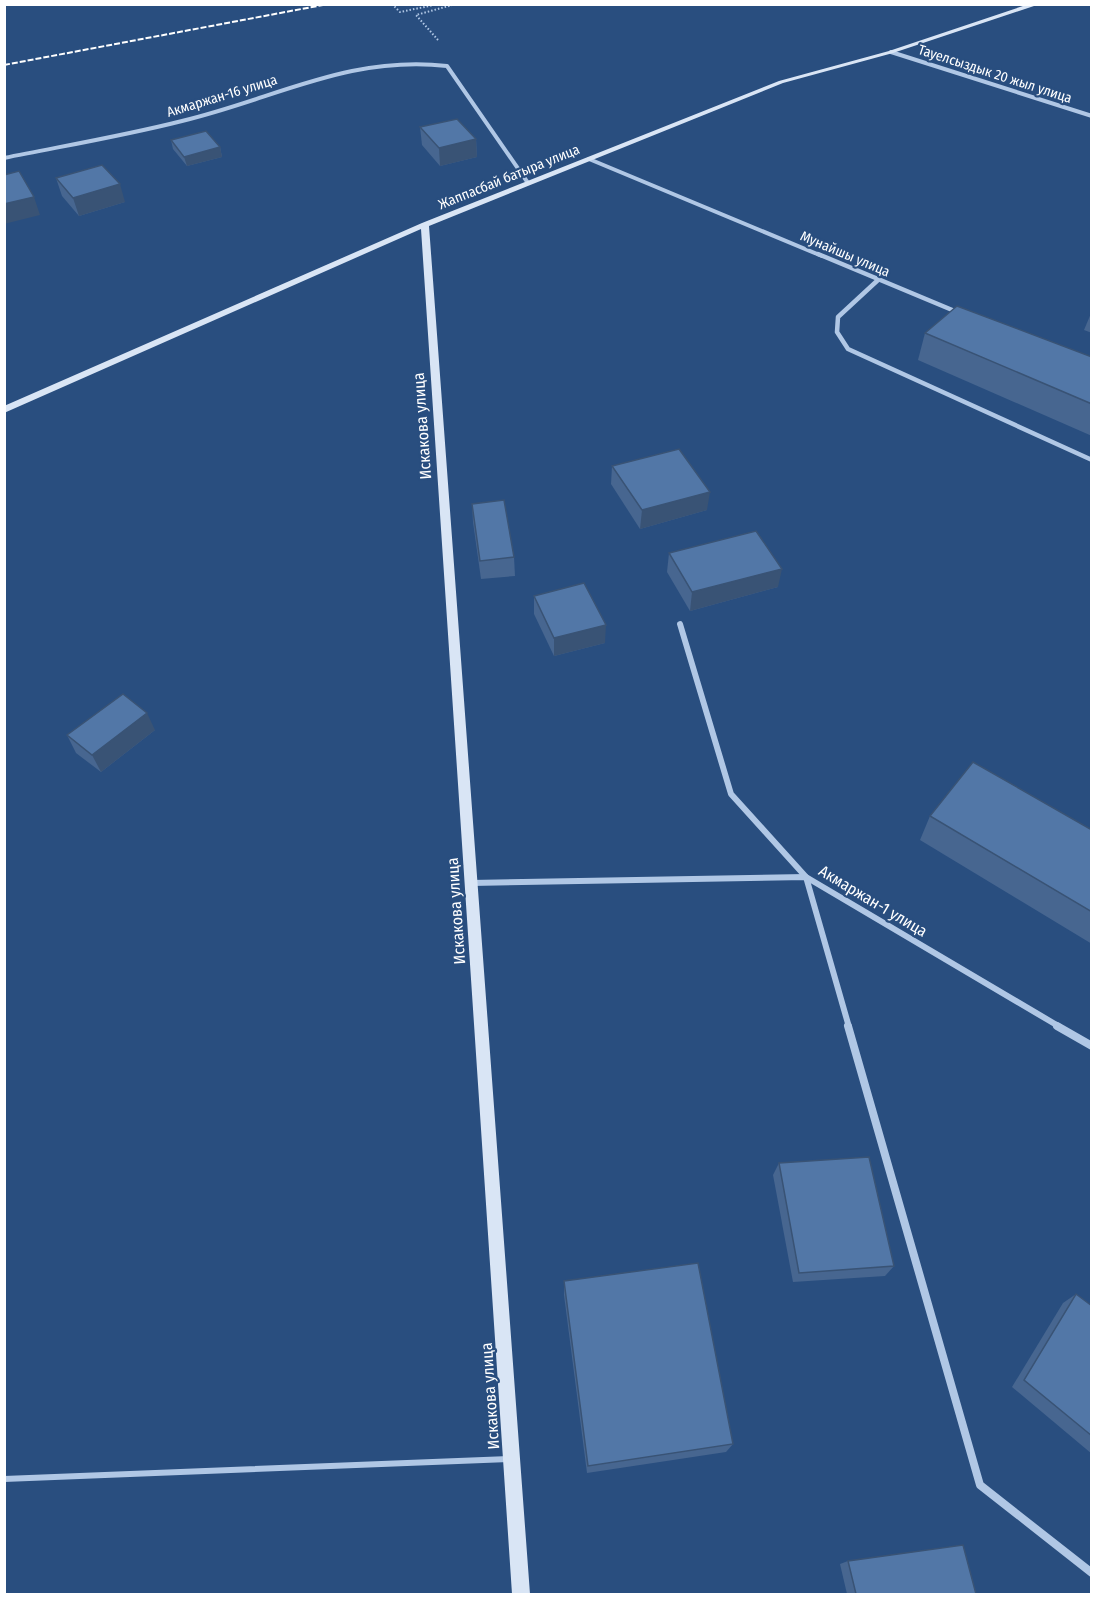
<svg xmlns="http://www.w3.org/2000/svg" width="1096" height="1599" viewBox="0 0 1096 1599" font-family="'Fira Sans Condensed',sans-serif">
	<rect width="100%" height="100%" fill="#294e7f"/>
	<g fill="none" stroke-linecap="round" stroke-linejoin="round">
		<!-- path -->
		<g stroke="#b0c7e5" stroke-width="2" stroke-dasharray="1.5 2" stroke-linecap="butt">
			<polyline points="392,4 400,12 439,4"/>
			<polyline points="438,40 416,15 456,4"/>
		</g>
		<!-- lane -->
		<polyline stroke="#b0c7e5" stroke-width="6" points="4,1479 509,1459"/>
		<!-- street-far3 -->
		<g stroke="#b0c7e5" stroke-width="4">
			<polyline points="891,52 1092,116"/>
			<path d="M4,158C63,146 123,136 182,121C275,99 348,55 447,66L528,183"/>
			<polyline points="589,159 822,256"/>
		</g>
		<!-- street-far2 -->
		<g stroke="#b0c7e5" stroke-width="4.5">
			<polyline points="818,254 957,312"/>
			<polyline points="878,280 838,317 837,332 848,349 1092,460"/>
		</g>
		<!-- street-far1 -->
		<g stroke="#b0c7e5" stroke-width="6">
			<polyline points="680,624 731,794 806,877 849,1027"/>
			<polyline points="471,883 806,877 1060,1027"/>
		</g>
		<!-- street -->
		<g stroke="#b0c7e5" stroke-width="8">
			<polyline points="848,1026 980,1485 1092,1573"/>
			<polyline points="1057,1026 1092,1046"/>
		</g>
		<!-- secondary -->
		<polygon fill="#d9e5f5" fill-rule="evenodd" points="1029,4 1040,4 893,53 783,83 429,226 530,1594 512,1594 421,229 4,413 4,406 422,223 779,81 889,51"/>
		<!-- rail -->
		<polyline stroke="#fff" stroke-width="2" stroke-dasharray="6 2" stroke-linecap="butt" points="4,65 328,4"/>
	</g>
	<!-- wall -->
	<g fill="#476690">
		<polygon points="420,127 476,139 477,157 440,166 422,145"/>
		<polygon points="171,140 220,147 222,157 187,166 173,149"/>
		<polygon points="56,178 125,202 79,216 62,196"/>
		<polygon points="1092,311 1092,333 1084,330"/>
		<polygon points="925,333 1092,357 1092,436 918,360"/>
		<polygon points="612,466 707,510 640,529 611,484"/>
		<polygon points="472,504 514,557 515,576 481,579 473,522"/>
		<polygon points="669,553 778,587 690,611 667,572"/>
		<polygon points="534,596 605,643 554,656 534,614"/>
		<polygon points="155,730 101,772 76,753 67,735"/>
		<polygon points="930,816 1092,830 1092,944 920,840"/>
		<polygon points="779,1163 894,1266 885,1276 793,1282 773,1175"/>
		<polygon points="564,1281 733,1444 726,1452 587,1473 564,1295"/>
		<polygon points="1076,1294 1092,1306 1092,1454 1012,1387 1063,1303"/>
		<polygon points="848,1561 976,1594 847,1594 840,1564"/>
	</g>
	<!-- shaded-wall -->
	<g fill="#395375">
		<polygon points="476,139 477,157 440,166 439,148"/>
		<polygon points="220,147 222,157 187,166 184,157"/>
		<polygon points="120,184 125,202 79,216 73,198"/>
		<polygon points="34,197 40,215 4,224 4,204"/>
		<polygon points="710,492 707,510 640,529 642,510"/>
		<polygon points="782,569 778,587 690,611 692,592"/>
		<polygon points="606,625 605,643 554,656 554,638"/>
		<polygon points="147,713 155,730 101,772 92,755"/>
	</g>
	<!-- building -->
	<g fill="#5277a7" stroke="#395375" stroke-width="1.5">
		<polygon points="457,119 476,139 439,148 420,127"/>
		<polygon points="206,131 220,147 184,157 171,140"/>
		<polygon points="102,165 120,184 73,198 56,178"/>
		<polygon points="19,171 34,197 4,204 4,175"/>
		<polygon points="957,306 1092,357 1092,404 925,333"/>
		<polygon points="679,449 710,492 642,510 612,466"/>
		<polygon points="504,500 514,557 480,561 472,504"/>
		<polygon points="756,531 782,569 692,592 669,553"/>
		<polygon points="584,583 606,625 554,638 534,596"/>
		<polygon points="123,694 147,713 92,755 67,735"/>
		<polygon points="973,762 1092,830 1092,912 930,816"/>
		<polygon points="869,1157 894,1266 799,1273 779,1163"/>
		<polygon points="698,1263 733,1444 588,1466 564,1281"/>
		<polygon points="1076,1294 1092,1306 1092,1436 1024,1380"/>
		<polygon points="963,1545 976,1594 856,1594 848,1561"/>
	</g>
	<g text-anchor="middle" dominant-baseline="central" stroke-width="4.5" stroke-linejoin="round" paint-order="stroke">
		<!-- far-street labels -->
		<g font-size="14" fill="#fff" stroke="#294e7f">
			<text transform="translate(995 74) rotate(18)">Тауелсыздык 20 жыл улица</text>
			<text transform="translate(222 96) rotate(-17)">Акмаржан-16 улица</text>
			<text transform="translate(509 177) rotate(-22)">Жаппасбай батыра улица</text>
			<text transform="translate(845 254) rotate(23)">Мунайшы улица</text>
		</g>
		<!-- street labels -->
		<g font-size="16" fill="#fff" stroke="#294e7f">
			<text transform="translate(422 426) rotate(-94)">Искакова улица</text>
			<text transform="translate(873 901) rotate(31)">Акмаржан-1 улица</text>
			<text transform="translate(456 911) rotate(-94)">Искакова улица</text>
			<text transform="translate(490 1396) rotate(-94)">Искакова улица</text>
		</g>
	</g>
	<!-- border -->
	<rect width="1096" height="1599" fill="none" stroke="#ffffff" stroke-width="12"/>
</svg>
